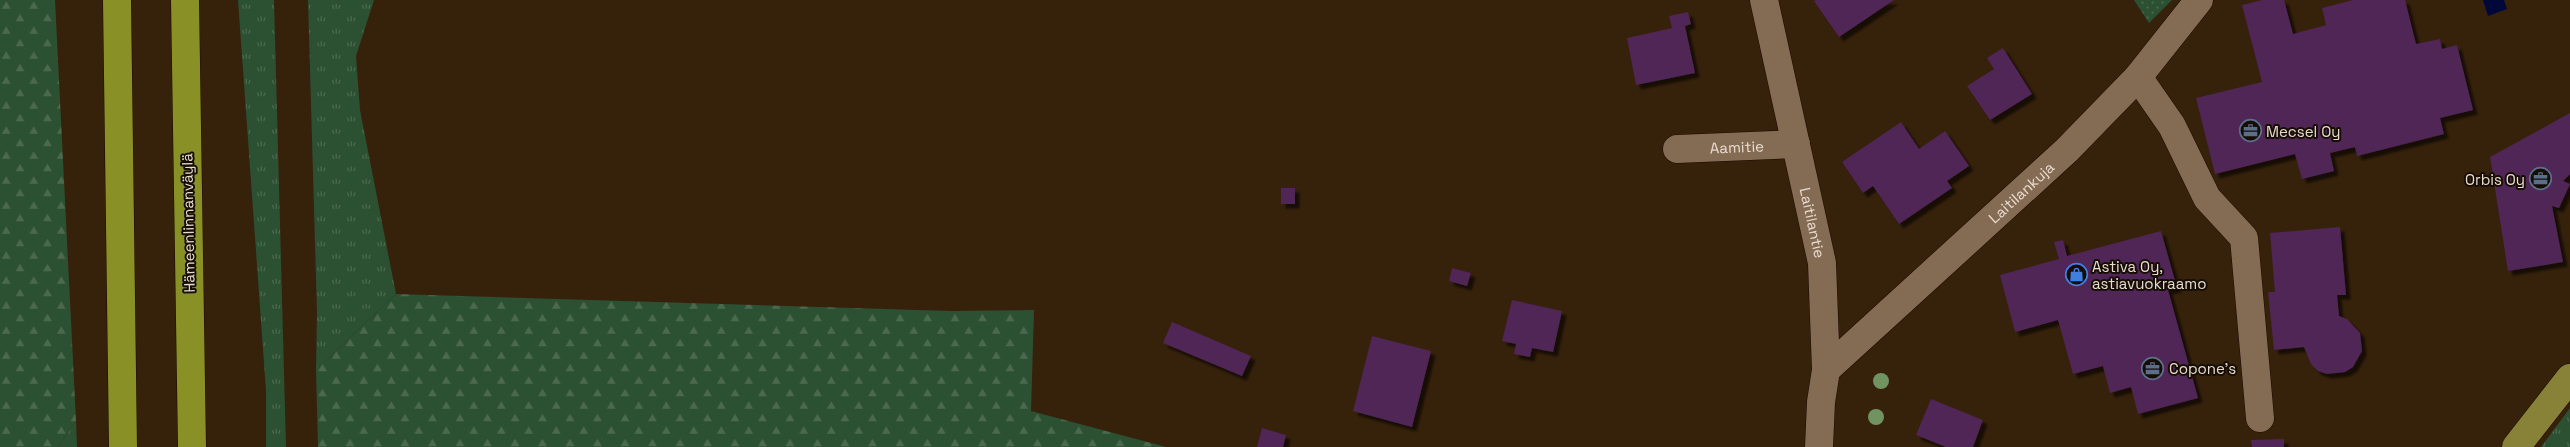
<svg xmlns="http://www.w3.org/2000/svg" width="2570" height="447" viewBox="0 0 2570 447" font-family="'Space Grotesk',sans-serif">
	<defs>
		<pattern id="grass-tufts" width="24" height="20" patternUnits="userSpaceOnUse" patternTransform="scale(1.25)"><rect width="24" height="20" fill="#2c5032"/><path d="M3 7l-1-3M5 7V3M7 7l1-3M15 17l-1-3M17 17v-4M19 17l1-3" fill="none" stroke="#4b694e"/></pattern>
		<pattern id="forest-firs" width="22" height="20" patternUnits="userSpaceOnUse" patternTransform="scale(1.25)"><rect width="22" height="20" fill="#2c5032"/><path d="M5 1l3.5 6h-7zM16 11l3.5 6h-7z" fill="#4b694e"/></pattern>
		<pattern id="park-dots" width="8" height="8" patternUnits="userSpaceOnUse" patternTransform="scale(1.25)"><rect width="8" height="8" fill="#2c5032"/><path d="M2 2h.1M6 6h.1" fill="none" stroke="#4b694e" stroke-width="1.8" stroke-linecap="round"/></pattern>
		<filter id="shadow"><feDropShadow dx="4.5" dy="4.5" stdDeviation="1" flood-color="#0009"/></filter>
	</defs>
	<rect width="100%" height="100%" fill="#36210b"/>
	<!-- grass -->
	<g fill="url(#grass-tufts)">
		<polygon points="238,0 274,0 286,447 266,447 266,391"/>
		<polygon points="308,0 374,0 356,56 360,110 396,294 316,370 317,312"/>
		<polygon points="2570,408 2570,447 2541,447"/>
		<polygon points="76,421 77,447 58,447"/>
	</g>
	<!-- forest -->
	<g fill="url(#forest-firs)">
		<polygon points="0,0 55,0 76,421 58,447 0,447"/>
		<polygon points="396,294 951,311 1034,310 1031,411 1166,447 318,447 316,370"/>
	</g>
	<!-- park -->
	<polygon fill="url(#park-dots)" points="2134,0 2172,0 2149,23"/>
	<!-- water -->
	<polygon fill="#000839" points="2483,0 2504,0 2507,9 2488,16"/>
	<!-- building -->
	<g fill="#4f2556" filter="url(#shadow)">
		<polygon points="1894,0 1839,37 1814,1 1816,0"/>
		<polygon points="2262,0 2284,0 2293,34 2326,25 2322,8 2353,0 2405,0 2416,44 2440,39 2442,49 2457,45 2473,110 2440,118 2444,134 2357,156 2355,147 2330,153 2334,171 2302,179 2295,154 2215,174 2196,98 2262,82 2242,5"/>
		<polygon points="1688,12 1691,24 1685,26 1695,73 1636,85 1627,38 1672,28 1669,16"/>
		<polygon points="2003,48 2032,94 1990,120 1967,86 1994,69 1987,58"/>
		<polygon points="2570,113 2570,174 2563,181 2570,184 2559,208 2552,206 2563,262 2508,271 2490,157"/>
		<polygon points="1901,122 1919,149 1945,131 1969,166 1947,181 1952,188 1899,224 1873,186 1863,193 1842,162"/>
		<rect x="1281" y="188" width="14" height="16"/>
		<polygon points="2340,227 2346,295 2337,295 2339,316 2347,319 2360,333 2362,351 2353,367 2345,372 2327,374 2318,371 2311,364 2304,347 2274,350 2268,292 2275,292 2270,233"/>
		<polygon points="2161,231 2177,288 2168,290 2198,398 2138,414 2131,387 2110,393 2103,366 2073,374 2058,320 2015,332 2000,275 2059,259 2054,242 2063,240 2067,256"/>
		<polygon points="1452,268 1471,273 1467,286 1449,281"/>
		<polygon points="1512,300 1562,311 1553,352 1532,348 1530,357 1514,354 1516,344 1502,341"/>
		<polygon points="1172,322 1251,356 1242,376 1163,343"/>
		<polygon points="1372,336 1431,351 1412,427 1353,411"/>
		<polygon points="1931,399 1983,420 1973,447 1946,447 1916,435"/>
		<polygon points="1262,428 1286,435 1283,447 1257,447"/>
		<polygon points="2284,439 2284,447 2252,447 2251,440"/>
	</g>
	<g fill="none" stroke-linecap="round" stroke-linejoin="round">
		<defs>
			<g id="minor">
				<path id="s1" d="M1764,0L1822,263L1826,370L1821,402L1819,447"/>
				<polyline points="2138,77 2172,126 2207,198 2244,238 2260,418"/>
				<path id="s2" d="M1677,149L1796,144"/>
				<path id="s3" d="M1826,370L2067,150L2138,77L2199,0"/>
			</g>
			<polyline id="major" points="2516,447 2570,378"/>
			<g id="highway">
				<polyline points="117,0 123,447"/>
				<polyline points="185,0 192,447"/>
			</g>
		</defs>
		<!-- minor casing -->
		<use href="#minor" stroke="#1c0900" stroke-width="29"/>
		<!-- major casing -->
		<use href="#major" stroke="#1c0900" stroke-width="29"/>
		<!-- highway casing -->
		<use href="#highway" stroke="#1c0900" stroke-width="29"/>
		<!-- minor -->
		<use href="#minor" stroke="#846b54" stroke-width="28"/>
		<!-- major -->
		<use href="#major" stroke="#878238" stroke-width="28"/>
		<!-- highway -->
		<use href="#highway" stroke="#899126" stroke-width="28"/>
	</g>
	<!-- trees -->
	<g fill="#709362">
		<circle cx="1881" cy="381" r="8"/>
		<circle cx="1876" cy="417" r="8"/>
	</g>
	<!-- icons -->
	<defs>
		<symbol id="office-ring" viewBox="-11 -11 22 22"><circle r="9.5" fill="#160d05" stroke="#5c6f8a" stroke-width="1.5"/><path d="M-6-3h4V-5.5h4V-3h4V5H-6ZM-1-4.5V-3h2v-1.5ZM-6 0V1H6V0Z" fill="#5c6f8a"/></symbol>
		<symbol id="shop-ring" viewBox="-11 -11 22 22"><circle r="9.5" fill="#160d05" stroke="#3f7fe0" stroke-width="1.5"/><path d="M-5-2.5h2.3a2.7 3.5 0 0 1 5.4 0H5L5.5 6h-11ZM-1.5-2.5h3a1.5 2.3 0 0 0-3 0Z" fill="#3f7fe0"/></symbol>
	</defs>
	<g fill-rule="evenodd">
		<use href="#office-ring" x="2238" y="118" width="25" height="25"/>
		<use href="#office-ring" x="2528" y="166" width="25" height="25"/>
		<use href="#shop-ring" x="2064" y="262" width="25" height="25"/>
		<use href="#office-ring" x="2140" y="356" width="25" height="25"/>
	</g>
	<g text-anchor="middle" dominant-baseline="central" stroke-width="4" stroke-linejoin="round" paint-order="stroke">
		<!-- poi labels -->
		<g font-size="15" fill="#e9dbce" stroke="#160d05" text-anchor="start">
			<text x="2266" y="131">Mecsel Oy</text>
			<text x="2525" y="179" text-anchor="end">Orbis Oy</text>
			<text x="2092" y="266">Astiva Oy,<tspan x="2092" dy="17">astiavuokraamo</tspan></text>
			<text x="2169" y="368">Copone's</text>
		</g>
		<!-- street labels -->
		<g font-size="15" fill="#e9dbce" stroke="#160d05">
			<text stroke="none"><textPath href="#s2" startOffset="60">Aamitie</textPath></text>
			<text stroke="none"><textPath href="#s3" startOffset="264">Laitilankuja</textPath></text>
			<text stroke="none"><textPath href="#s1" startOffset="228">Laitilantie</textPath></text>
			<text transform="translate(188 223) rotate(-91)">Hämeenlinnanväylä</text>
		</g>
	</g>
</svg>
